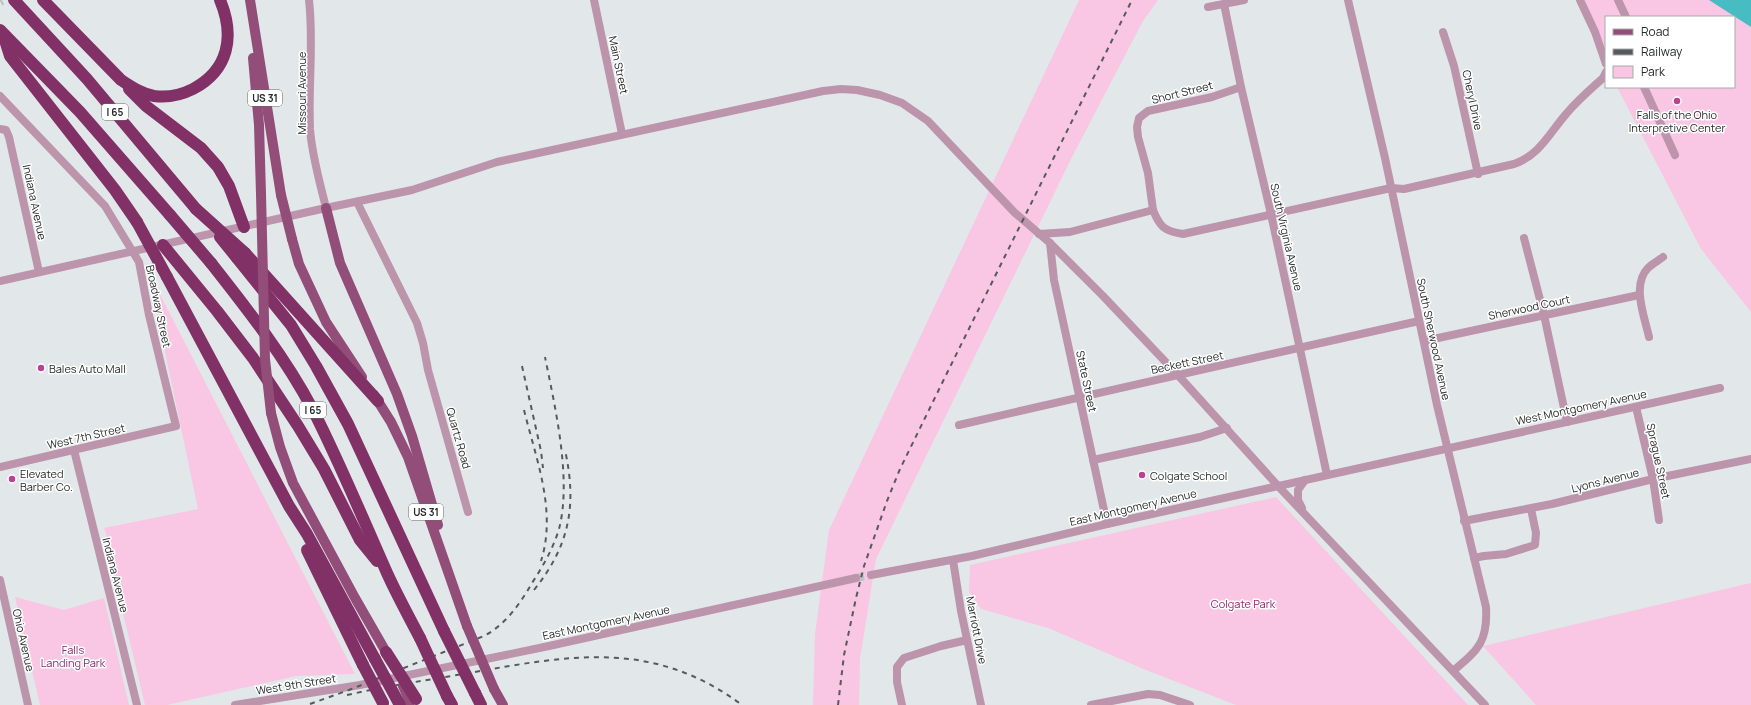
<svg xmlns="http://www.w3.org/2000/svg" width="1751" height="705" viewBox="0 0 1751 705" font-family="Manrope,sans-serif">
	<rect width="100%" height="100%" fill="#e2e8e9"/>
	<!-- green -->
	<g fill="#f9c6e4">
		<polygon points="1079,0 1158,0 1143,21 1071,159 876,559 860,659 859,705 813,705 815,634 829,530"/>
		<polygon points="1584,0 1751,0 1751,312 1701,249 1617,87 1734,87 1734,17 1606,17 1606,60"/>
		<polygon points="148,271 355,674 296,676 167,705 145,705 111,563 114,558 104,528 198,509"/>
		<polygon points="1276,497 1468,705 1236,705 1146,670 1048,628 981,609 969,592 970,565"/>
		<polygon points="1751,583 1751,705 1536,705 1483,646"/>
		<polygon points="15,597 64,610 104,598 129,705 40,705"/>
	</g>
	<!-- water -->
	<polygon fill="#47bcc3" points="1709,0 1751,0 1751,27"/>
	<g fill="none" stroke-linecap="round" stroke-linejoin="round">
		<!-- minor-tunnel -->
		<polyline stroke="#bdc2c3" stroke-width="8" stroke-dasharray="8 4" stroke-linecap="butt" points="856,578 871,575"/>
		<!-- major-tunnel -->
		<polyline stroke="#bdc2c3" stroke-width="10" stroke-dasharray="10 5" stroke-linecap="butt" points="0,1 2,0"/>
		<!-- minor -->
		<g stroke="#bc94ac" stroke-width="8">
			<path d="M309,0C314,43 308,86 310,129C312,156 320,183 326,208"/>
			<polyline points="594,0 622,134"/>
			<path d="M1348,0L1385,158L1437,405L1486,607C1488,642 1478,650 1453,671"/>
			<polyline points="1580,0 1595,32 1606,64"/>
			<polyline points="1618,0 1626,17"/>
			<polyline points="1224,4 1241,87 1271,214 1327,475"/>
			<polyline points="1208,7 1244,0"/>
			<polyline points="1443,32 1454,66 1478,174"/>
			<polyline points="1644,87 1675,155"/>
			<polyline points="0,96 105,206 139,262 149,315 176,426 0,467"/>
			<polyline points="0,129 6,130 9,137 39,272"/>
			<polyline points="357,202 417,323 423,343 428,370 468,512"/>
			<polyline points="1153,210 1148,173 1138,137 1137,127 1139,118 1148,111 1212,97 1241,87"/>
			<path d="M1039,234L1070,232L1153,210C1160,227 1164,231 1183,234L1391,188L1404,189L1514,164C1540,155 1550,132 1567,113C1578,100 1591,89 1603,78L1606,72"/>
			<polyline points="1524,238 1544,315 1567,422"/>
			<polyline points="1050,243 1054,280 1107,524"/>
			<polyline points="0,281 326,208 412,190 497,162 823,91 841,89 857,90 880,95 902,103 928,121 1014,212 1050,243 1103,296 1177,374 1278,486 1485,705"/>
			<path d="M1649,337C1645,318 1631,285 1648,268C1652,264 1658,261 1663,257"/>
			<polyline points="1424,341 1639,295"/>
			<polyline points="1636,407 1653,479 1659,520"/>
			<path d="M959,425C1112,389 1266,356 1419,321"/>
			<polyline points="74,450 137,705"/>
			<polyline points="1093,460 1200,437 1227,428"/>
			<polyline points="1302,508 1298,500 1298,490 1305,480"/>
			<polyline points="1464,521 1552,504 1653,479 1751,459"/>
			<polyline points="1474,558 1484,556 1506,554 1535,545 1536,533 1531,509"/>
			<polyline points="953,560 961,611 981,705"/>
			<polyline points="871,575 972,556 1107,524 1720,388"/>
			<polyline points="0,580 28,705"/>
			<polyline points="235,705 360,685 549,646 856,578"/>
			<polyline points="902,705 897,682 897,667 904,658 941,646 967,640"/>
			<polyline points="1091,705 1148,694 1160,695 1190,705"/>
		</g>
		<!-- major -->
		<g stroke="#924d79" stroke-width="10">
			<polyline points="250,0 281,195"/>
			<polyline points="253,58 259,125 261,194"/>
			<polyline points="326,208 340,263 397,394 412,436 438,525"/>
			<polyline points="292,239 299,264 326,322 362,377"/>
			<polyline points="374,395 391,422 408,457 467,626"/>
			<polyline points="271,413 280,447 293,483 355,598 386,652"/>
			<polyline points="494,689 503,705"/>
		</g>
		<!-- highway -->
		<g stroke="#823167" stroke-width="12">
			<polyline points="14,0 87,79 196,209"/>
			<path d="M43,0L121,80C132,87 142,94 154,96C168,98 181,95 193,89C229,70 235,36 220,0"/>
			<polyline points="0,30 80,112 170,215"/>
			<polyline points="4,37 10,56 115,190 137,222"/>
			<polyline points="129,89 146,106 201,148 218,167 229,186 244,227"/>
			<polyline points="163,245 217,311 253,358 298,426 324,469 360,540 377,561"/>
			<polyline points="245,253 378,401"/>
			<polyline points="237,258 291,325 316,366 348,424 444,631"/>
			<path d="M211,263C248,310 285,357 313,410C340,463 363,519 387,573C397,595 409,617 420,638"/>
			<polyline points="167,277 289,506 307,534 375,659"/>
			<polyline points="307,550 363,665"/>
			<polyline points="475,693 481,705"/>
			<polyline points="447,696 452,705"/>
		</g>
		<!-- rail -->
		<g stroke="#575a5a" stroke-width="2" stroke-dasharray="5 5" stroke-linecap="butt">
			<polyline points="522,366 541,451 543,468"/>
			<path d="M524,410C536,459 557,511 541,561"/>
			<path d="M534,590C570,545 577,505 565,450"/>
			<path d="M347,695C387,686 428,680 469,673C571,655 653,639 742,705"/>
			<path d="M310,704L349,690L484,636C505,625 520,604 532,583C543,566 553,549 559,529C572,479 555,407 545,357"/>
			<polyline points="838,705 844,655 856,598 864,566 887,501 900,469 949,369 1132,0"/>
		</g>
		<!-- major-bridge -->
		<g stroke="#924d79" stroke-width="10">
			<polyline points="261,194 265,359 271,413"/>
			<polyline points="281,195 292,239"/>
			<polyline points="467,626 494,689"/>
			<polyline points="403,686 410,702"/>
		</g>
		<!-- highway-bridge -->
		<g stroke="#823167" stroke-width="12">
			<polyline points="196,209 245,253"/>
			<polyline points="170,215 211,263"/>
			<polyline points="137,222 167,277"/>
			<polyline points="220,237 237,258"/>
			<polyline points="444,631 475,693"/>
			<polyline points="420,638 447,696"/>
			<polyline points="386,652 416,699"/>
			<polyline points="375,659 400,705"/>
			<polyline points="363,665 383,703"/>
		</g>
	</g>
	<!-- markers -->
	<g fill="#ba4194" stroke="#fff" stroke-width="1.5">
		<circle cx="1677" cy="101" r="4"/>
		<circle cx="41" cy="368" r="4"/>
		<circle cx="1142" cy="475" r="4"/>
		<circle cx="12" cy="479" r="4"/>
	</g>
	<g text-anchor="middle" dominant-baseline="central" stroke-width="3" stroke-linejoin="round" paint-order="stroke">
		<!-- shield labels -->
		<g fill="#fff" stroke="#686a6a" stroke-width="1">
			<rect x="248" y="90" width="34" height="16" rx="3"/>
			<rect x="102" y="104" width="26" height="16" rx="3"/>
			<rect x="300" y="402" width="26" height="16" rx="3"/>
			<rect x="409" y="504" width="34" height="16" rx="3"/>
		</g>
		<g font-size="10" font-weight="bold" fill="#282a2a">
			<text x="265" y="98">US 31</text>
			<text x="115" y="112">I 65</text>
			<text x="313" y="410">I 65</text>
			<text x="426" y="512">US 31</text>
		</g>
		<!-- street labels -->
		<g font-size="11" fill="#282a2a" stroke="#fff">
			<text transform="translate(619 65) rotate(78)">Main Street</text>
			<text transform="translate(1182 92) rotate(-14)">Short Street</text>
			<text transform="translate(301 93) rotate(-90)">Missouri Avenue</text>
			<text transform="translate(1473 100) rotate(78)">Cheryl Drive</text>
			<text transform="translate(35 202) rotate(78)">Indiana Avenue</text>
			<text transform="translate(1287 237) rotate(77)">South Virginia Avenue</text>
			<text transform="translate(159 306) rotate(78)">Broadway Street</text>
			<text transform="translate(1529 307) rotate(-12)">Sherwood Court</text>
			<text transform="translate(1434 339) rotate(78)">South Sherwood Avenue</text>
			<text transform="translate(1187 362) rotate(-12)">Beckett Street</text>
			<text transform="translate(1087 381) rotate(78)">State Street</text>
			<text transform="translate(1581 407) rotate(-12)">West Montgomery Avenue</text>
			<text transform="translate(86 436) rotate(-13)">West 7th Street</text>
			<text transform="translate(459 438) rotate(74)">Quartz Road</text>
			<text transform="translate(1659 461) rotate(78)">Sprague Street</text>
			<text transform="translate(1605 480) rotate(-14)">Lyons Avenue</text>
			<text transform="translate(1133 507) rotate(-13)">East Montgomery Avenue</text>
			<text transform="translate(116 575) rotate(76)">Indiana Avenue</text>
			<text transform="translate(606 622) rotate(-12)">East Montgomery Avenue</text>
			<text transform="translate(977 630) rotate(79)">Marriott Drive</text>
			<text transform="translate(24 640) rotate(77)">Ohio Avenue</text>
			<text transform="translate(296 684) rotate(-9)">West 9th Street</text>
		</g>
		<!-- poi labels -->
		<g font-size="11" fill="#282a2a" stroke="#fff" text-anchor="start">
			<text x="1677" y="114" text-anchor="middle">Falls of the Ohio<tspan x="1677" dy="13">Interpretive Center</tspan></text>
			<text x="49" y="368">Bales Auto Mall</text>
			<text x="20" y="473">Elevated<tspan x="20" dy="13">Barber Co.</tspan></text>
			<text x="1150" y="475">Colgate School</text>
		</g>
		<!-- park labels -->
		<g font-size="11" fill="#8f276f" stroke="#fff">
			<text x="1243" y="603">Colgate Park</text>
			<text x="73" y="649">Falls<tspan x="73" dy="13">Landing Park</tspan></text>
		</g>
	</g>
	<!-- legend -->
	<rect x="1605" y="16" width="130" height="72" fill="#ffffff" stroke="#a9aaaa"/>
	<rect x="1613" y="29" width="20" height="6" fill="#924d79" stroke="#a9aaaa"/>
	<text x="1641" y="36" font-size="12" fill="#282a2a">Road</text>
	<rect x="1613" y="49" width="20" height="6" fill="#575a5a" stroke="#a9aaaa"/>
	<text x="1641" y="56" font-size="12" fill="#282a2a">Railway</text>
	<rect x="1613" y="66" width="20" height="12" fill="#f9c6e4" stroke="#a9aaaa"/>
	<text x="1641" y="76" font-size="12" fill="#282a2a">Park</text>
</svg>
